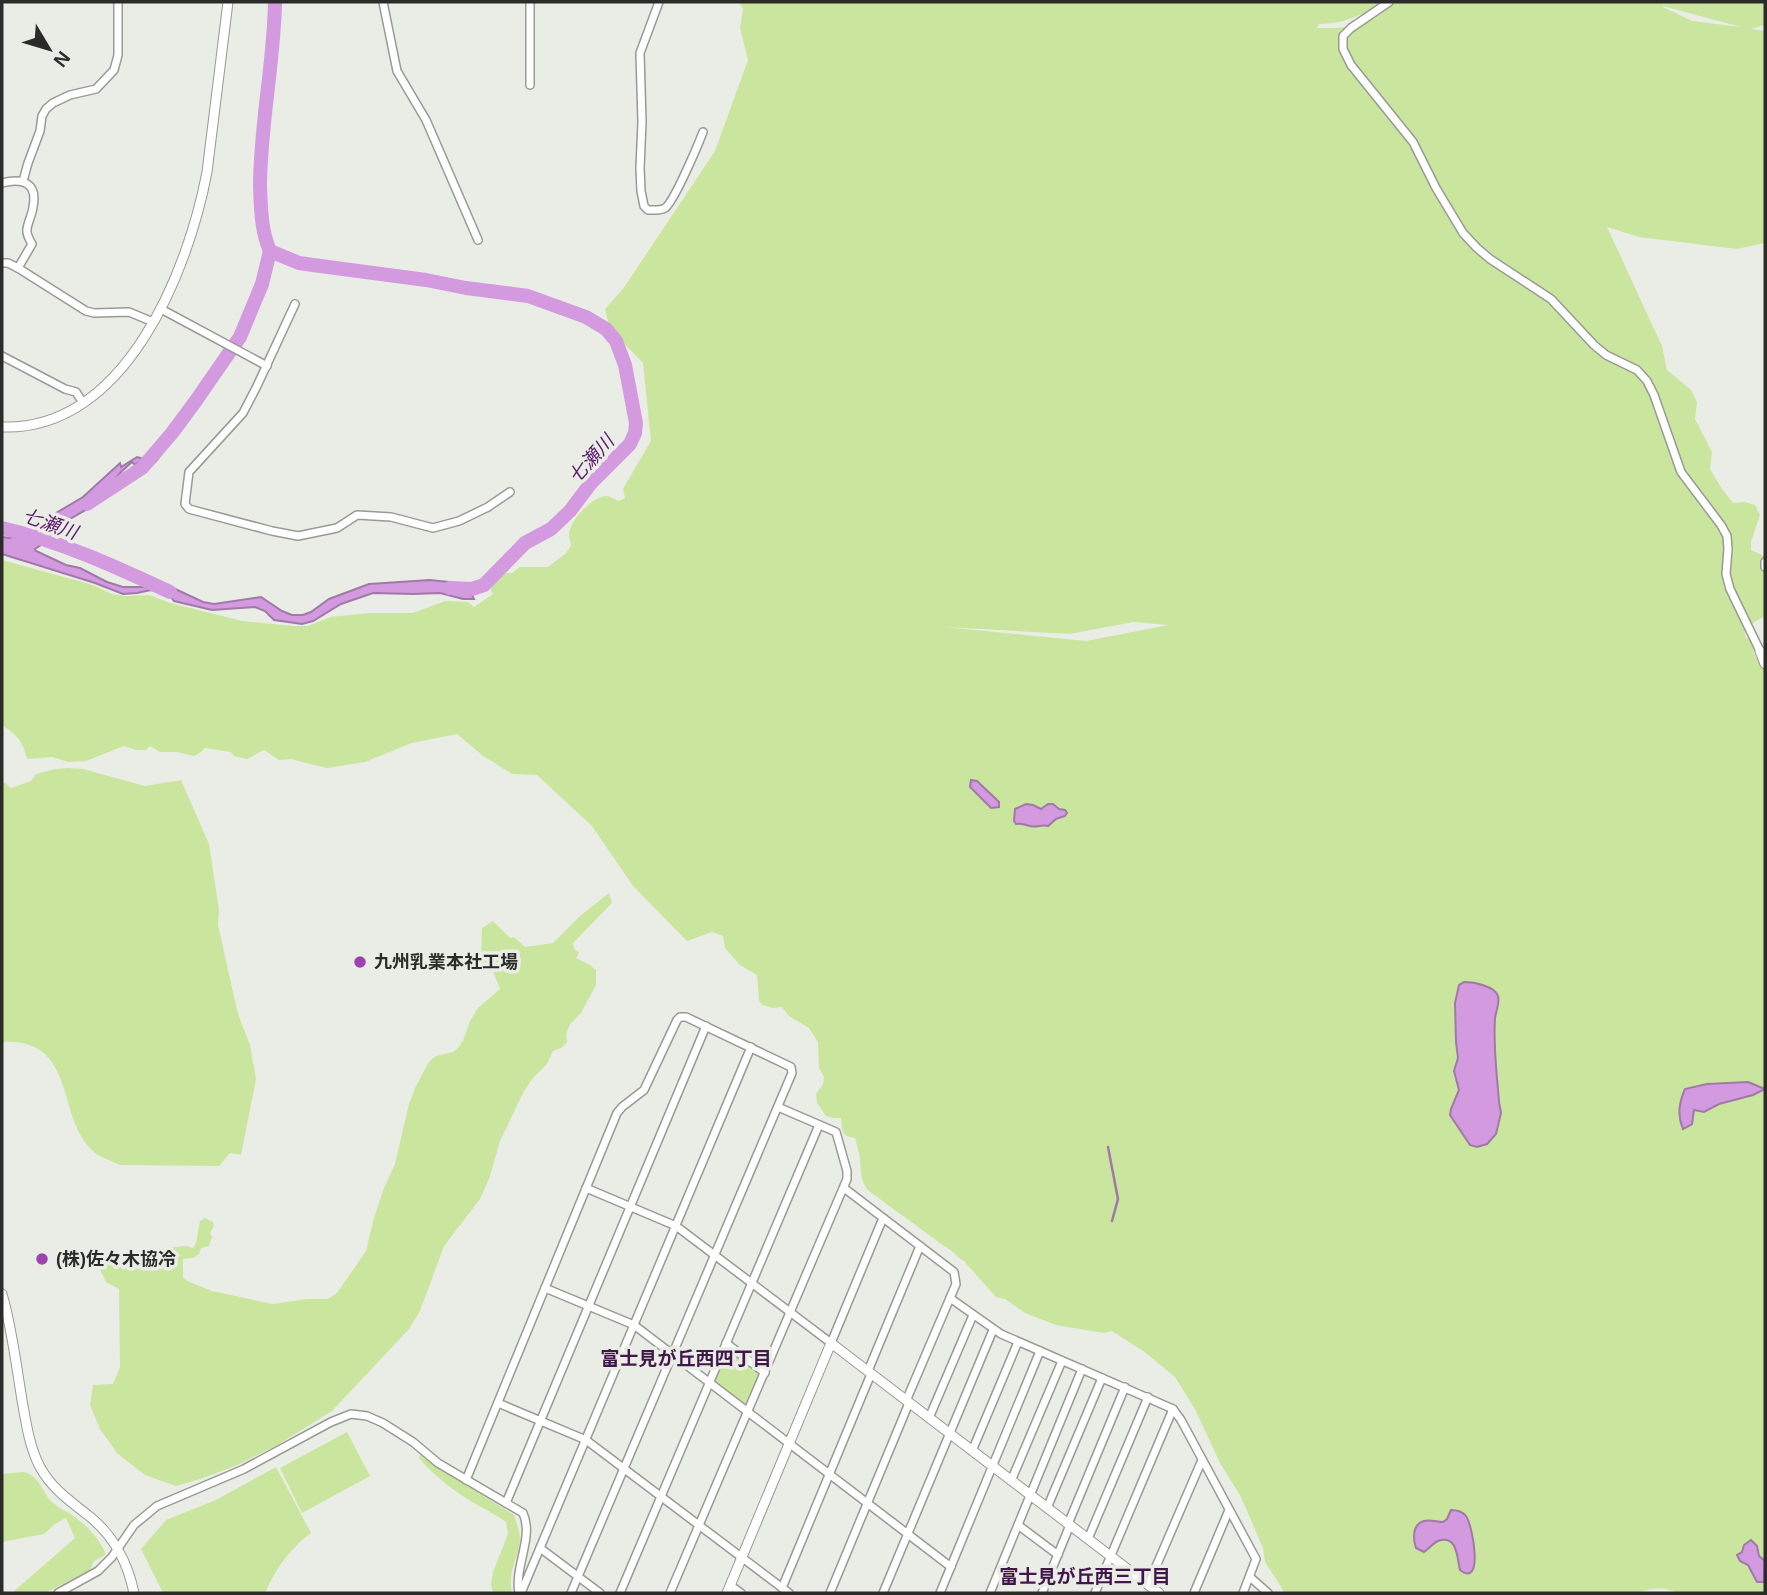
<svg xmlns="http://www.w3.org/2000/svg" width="1767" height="1595" viewBox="0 0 1767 1595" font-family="Arial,'Noto Sans JP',sans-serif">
	<rect width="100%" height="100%" fill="#eaede6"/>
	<!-- green -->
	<g fill="#cae59d" fill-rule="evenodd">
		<path d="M739,2H1382C1364,15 1342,24 1319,24L1317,28C1350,28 1369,29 1394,2H1765V25L1751,29L1765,31V243L1737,249L1639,237L1607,227L1662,346L1667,370L1691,390L1697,402L1695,419L1712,452L1710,469L1722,489L1733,503L1745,502L1755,505L1760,515L1751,542V550L1764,556L1765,570V616L1744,628L1746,638L1752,640L1756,645L1753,649C1755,657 1758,662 1765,666V1593H1679C1661,1586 1654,1588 1636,1593H1285L1265,1562L1263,1548L1241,1497L1220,1463L1196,1411L1175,1377L1146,1353L1112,1331L1104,1333L1056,1325L1025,1313L1005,1299L996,1297L964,1261C956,1257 953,1250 944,1246L869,1191C857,1178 863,1165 858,1149C857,1145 856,1142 855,1138C839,1136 843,1129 841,1118H834L826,1116L817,1103L816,1094L823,1084L824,1077L819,1068L818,1042L809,1028L789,1016L782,1007L773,1008L762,1005L759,1000L757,975L740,965L725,948L723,936L712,932L687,941L633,886L592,826L537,775L512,774L482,755L457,734L412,743L365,762L327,768L291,759L279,760L264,750L247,759L234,756L231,752L205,748L201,752L194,756L177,752H160L150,746L146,750H136L124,746L86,761L68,762L53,757L27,759C23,741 17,735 2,725V560L93,585L112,594L125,596L149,595L170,603L242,621L294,626H308L331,617L369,613H413L445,601L468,602L474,607L493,594L489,585L506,573H512L520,567H548L565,554L571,546C571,542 569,538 569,535C569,520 594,495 608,496C611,497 616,500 619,501L625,498L623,489L627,482L651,441L643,363L610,329L605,309L623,289L715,151L748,60L740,28L743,9ZM1663,7V6L1741,27L1692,21ZM1133,622L1169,625L1086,641L944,627L1070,634Z"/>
		<path d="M68,768L83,769L145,786L181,780L209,844L219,910L218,925L238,1014L250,1045L256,1079L241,1155L230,1153L219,1166L120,1165C112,1161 102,1158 95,1153C54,1118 79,1038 2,1042V784L5,783L11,788L31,781L36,774L55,769Z"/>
		<polygon points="609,893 612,903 573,943 574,949 579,953 576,958 590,965 596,970 596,985 581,1013 570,1024 566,1035 567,1042 561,1048 553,1051 547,1064 532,1079 523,1093 500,1141 489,1179 480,1199 444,1246 420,1311 409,1329 332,1411 274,1447 235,1466 200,1479 176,1486 145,1475 117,1453 100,1429 90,1405 93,1385 113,1384 120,1367 119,1289 106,1282 99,1267 117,1262 127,1252 186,1246 193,1248 196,1243 200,1221 205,1218 213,1222 214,1226 210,1233 212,1237 209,1246 201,1248 199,1254 193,1258 183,1259 183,1277 187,1281 212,1291 273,1304 307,1299 328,1299 337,1293 366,1251 373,1221 384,1188 395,1164 409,1104 416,1086 429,1062 436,1056 453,1052 457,1049 463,1041 470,1021 478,1008 500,989 493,971 481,959 482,928 493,921 510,938 514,937 525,947 553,943 580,916"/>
		<polygon points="727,1351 729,1351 758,1374 758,1377 745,1405 716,1383 715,1380"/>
		<polygon points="347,1432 370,1476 302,1513 280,1468"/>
		<path d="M420,1455L432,1464L514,1515C516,1522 519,1529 520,1537C520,1558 507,1568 512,1593H493L491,1584L493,1572L508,1534L506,1522C498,1516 490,1512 481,1507C462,1497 432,1475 419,1458Z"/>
		<path d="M276,1467L311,1533C290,1548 275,1570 265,1593H163L141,1549L166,1520L216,1500Z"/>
		<path d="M23,1472C40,1475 42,1493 53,1503C59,1508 66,1511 72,1515C85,1524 98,1537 105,1552V1555L94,1561L90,1570L45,1593H12L75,1538L66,1518L55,1524L44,1534L2,1542V1474Z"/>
	</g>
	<!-- water -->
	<g fill="#d49ae0" stroke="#a179a9" stroke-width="2">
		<path d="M153,448L154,452L149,458L148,463L151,462L158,453H161C159,461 152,464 147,470L140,461L135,465L132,462L122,471L89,508L65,522L62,531L35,549L36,551L66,565L80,568L107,582L123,587H147L158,584L171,587L203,602L214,604L261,597L282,611L292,615H303L311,612L329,599L369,584L430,580L467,584L474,599H463L440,593L413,594L373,593L341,604L313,621L302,624L274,620L265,611L255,607L212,610L174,601L171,597L172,594L151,590L137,593L123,594L95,583L2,554V537L10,538L43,524L51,520L56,513L83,497L120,463L121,467L137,457L144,459Z"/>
		<polygon points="971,780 977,781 999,802 999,807 991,808 970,787"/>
		<path d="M1026,804L1033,805L1041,809L1048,804H1053L1059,809L1065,810L1067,813L1065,816L1056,819L1048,826C1042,824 1036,828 1030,826C1024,825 1023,823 1016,824L1014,821L1015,809Z"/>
		<path d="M1464,982C1473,982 1495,986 1498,996C1500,1003 1496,1011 1495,1018C1493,1046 1497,1075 1499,1102L1501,1113L1496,1134L1487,1144L1477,1147L1470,1145L1450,1115L1451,1109L1459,1090L1454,1071L1458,1058L1456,1042L1455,1003L1459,985Z"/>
		<path d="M1748,1082L1765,1089L1753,1095L1719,1104L1704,1112L1694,1110L1692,1124L1683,1129C1677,1115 1679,1103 1685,1089L1707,1084Z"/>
		<path d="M1451,1510C1457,1510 1462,1511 1466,1516C1473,1526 1484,1589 1460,1570C1457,1559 1458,1534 1438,1541C1433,1543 1429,1549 1424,1552L1416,1548C1413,1539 1412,1524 1424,1521C1430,1519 1437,1522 1443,1522L1447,1519Z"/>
		<polygon points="1751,1540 1757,1546 1759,1556 1765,1561 1764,1582 1757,1582 1748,1565 1740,1561 1737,1555 1742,1552 1744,1545"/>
	</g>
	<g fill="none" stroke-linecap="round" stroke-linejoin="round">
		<!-- stream -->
		<polyline stroke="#a179a9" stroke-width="2.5" points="1108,1147 1118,1199 1112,1221"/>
		<!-- river -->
		<g stroke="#d49ae0" stroke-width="14">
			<path d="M275,2C274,64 260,125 260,187C261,209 261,230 270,251L299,263L313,265L426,280L466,288L528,296L586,317L606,329L616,341L625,365L636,423L635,433L630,444L591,483L570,511L551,529L525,543L484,585L472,589L450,588"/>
			<polyline points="87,504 142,468 172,433 195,402 240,337 262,284 270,251"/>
			<path d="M2,528C60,541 116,567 170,592"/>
		</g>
		<defs>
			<g id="minor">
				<polyline points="383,2 397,71 426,120 478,240"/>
				<polyline points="530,2 530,85"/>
				<path d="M659,2L640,53L642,122L640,168L641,191L644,206L648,210C653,210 660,211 665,208C674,202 698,145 703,132"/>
				<polyline points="1389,2 1351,28 1343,36 1343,49 1351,65 1413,142 1436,188 1463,233 1477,248 1490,259 1551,299 1594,345 1606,355 1637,370 1647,381 1654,395 1681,472 1721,525 1727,536 1728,549 1726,574 1730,589 1760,651"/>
				<polyline points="23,181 28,163 40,131 42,116 46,109 53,103 70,95 96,89 114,70 118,55 118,2"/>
				<path d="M2,183C22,178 38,182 33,207C32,215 28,222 27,229C26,235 30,240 32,244L18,268L8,263H2"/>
				<polyline points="18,268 86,311 94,313 129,312 153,322"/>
				<polyline points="295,304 257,386 243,413 189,472 185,504 189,509 272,531 298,536 337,528 357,515 391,517 433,528 459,521 488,507 510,492"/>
				<polyline points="161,309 267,366"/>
				<polyline points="2,356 65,389 76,392 83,403"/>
				<polyline points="1765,562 1765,567"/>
				<polyline points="586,1188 676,1226 831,1343 883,1218"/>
				<polyline points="844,1188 954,1272 956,1284 906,1401"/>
				<polyline points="545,1288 634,1325 951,1567"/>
				<polyline points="950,1298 1001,1334 1173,1409 1181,1420 1256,1559 1243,1593"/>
				<polyline points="726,1343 765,1373"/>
				<polyline points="868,1371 920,1246"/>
				<polyline points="498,1403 586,1440 789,1593"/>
				<polyline points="929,1418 973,1315"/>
				<polyline points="972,1451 1018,1342"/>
				<polyline points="466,1480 617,1113 622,1107 644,1090 677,1020 680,1017 686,1017 791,1067 792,1073 571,1593"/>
				<polyline points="1011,1481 1062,1361"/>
				<polyline points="506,1503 706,1026"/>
				<polyline points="1047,1508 1102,1378"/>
				<polyline points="1068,1524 1125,1387"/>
				<polyline points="1018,1525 1058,1555"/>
				<polyline points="1088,1539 1148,1397"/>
				<polyline points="540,1548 600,1593"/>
				<polyline points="1250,1577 1268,1593"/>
				<polyline points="730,1585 741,1593"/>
				<polyline points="1148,1585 1202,1460"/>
				<polyline points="782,1588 871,1374"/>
				<path d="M58,1593L98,1571L112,1557L134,1525L157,1506L244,1469L331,1422L351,1414L367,1416L383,1423L413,1442L438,1463L523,1513C534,1537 514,1567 519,1593"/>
				<polyline points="521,1593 751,1047"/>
				<polyline points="620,1593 819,1125"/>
				<polyline points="670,1593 847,1179 847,1171 836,1132 778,1107"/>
				<polyline points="830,1593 909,1403"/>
				<polyline points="883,1593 993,1330"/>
				<polyline points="940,1593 1040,1351"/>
				<polyline points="990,1593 1082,1369"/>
				<polyline points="1042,1593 1070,1525"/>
				<polyline points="1095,1593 1173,1409"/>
				<polyline points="1194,1593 1229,1510"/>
			</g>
			<g id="tertiary">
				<path d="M2,427C125,431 188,272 207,172L228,2"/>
				<polyline points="1760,651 1765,664"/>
				<path d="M2,1294C12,1328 16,1364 22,1400C26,1422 29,1446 40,1467C52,1489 70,1501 89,1516C113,1535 128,1563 134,1593"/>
				<polyline points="727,1593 831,1343 1159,1593"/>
			</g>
		</defs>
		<!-- minor casing -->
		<use href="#minor" stroke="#989a94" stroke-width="10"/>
		<!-- tertiary casing -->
		<use href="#tertiary" stroke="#989a94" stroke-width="11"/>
		<!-- minor -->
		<use href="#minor" stroke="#fff" stroke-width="7"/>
		<!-- tertiary -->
		<use href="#tertiary" stroke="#fff" stroke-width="9"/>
	</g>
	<!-- markers -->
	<g fill="#9c43af" stroke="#eaede6" stroke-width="2.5">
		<circle cx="360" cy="962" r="7"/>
		<circle cx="42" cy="1259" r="7"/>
	</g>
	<g text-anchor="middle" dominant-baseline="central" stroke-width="7" stroke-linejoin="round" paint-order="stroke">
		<!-- poi labels -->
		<g font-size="18" font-weight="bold" fill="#2b2c29" stroke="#eaede6" text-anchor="start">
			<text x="374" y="962">九州乳業本社工場</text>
			<text x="56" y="1259">(株)佐々木協冷</text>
		</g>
		<!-- water labels -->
		<g font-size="19" font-style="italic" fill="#5d176c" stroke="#eaede6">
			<text transform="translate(591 459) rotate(-48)">七瀬川</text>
			<text transform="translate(50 524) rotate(19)">七瀬川</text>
		</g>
		<!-- neighbourhood labels -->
		<g font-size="19" font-weight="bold" fill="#41164a" stroke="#eaede6">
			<text x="686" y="1358">富士見が丘西四丁目</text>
			<text x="1085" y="1576">富士見が丘西三丁目</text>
		</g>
	</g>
	<!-- border -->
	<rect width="1767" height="1595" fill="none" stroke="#2b2c29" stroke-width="7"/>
	<!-- north arrow -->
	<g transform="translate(49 49) rotate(128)" stroke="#eaede6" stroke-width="5" paint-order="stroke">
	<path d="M0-5L12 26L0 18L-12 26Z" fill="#2b2c29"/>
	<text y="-10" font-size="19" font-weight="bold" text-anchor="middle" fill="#2b2c29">N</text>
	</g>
</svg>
